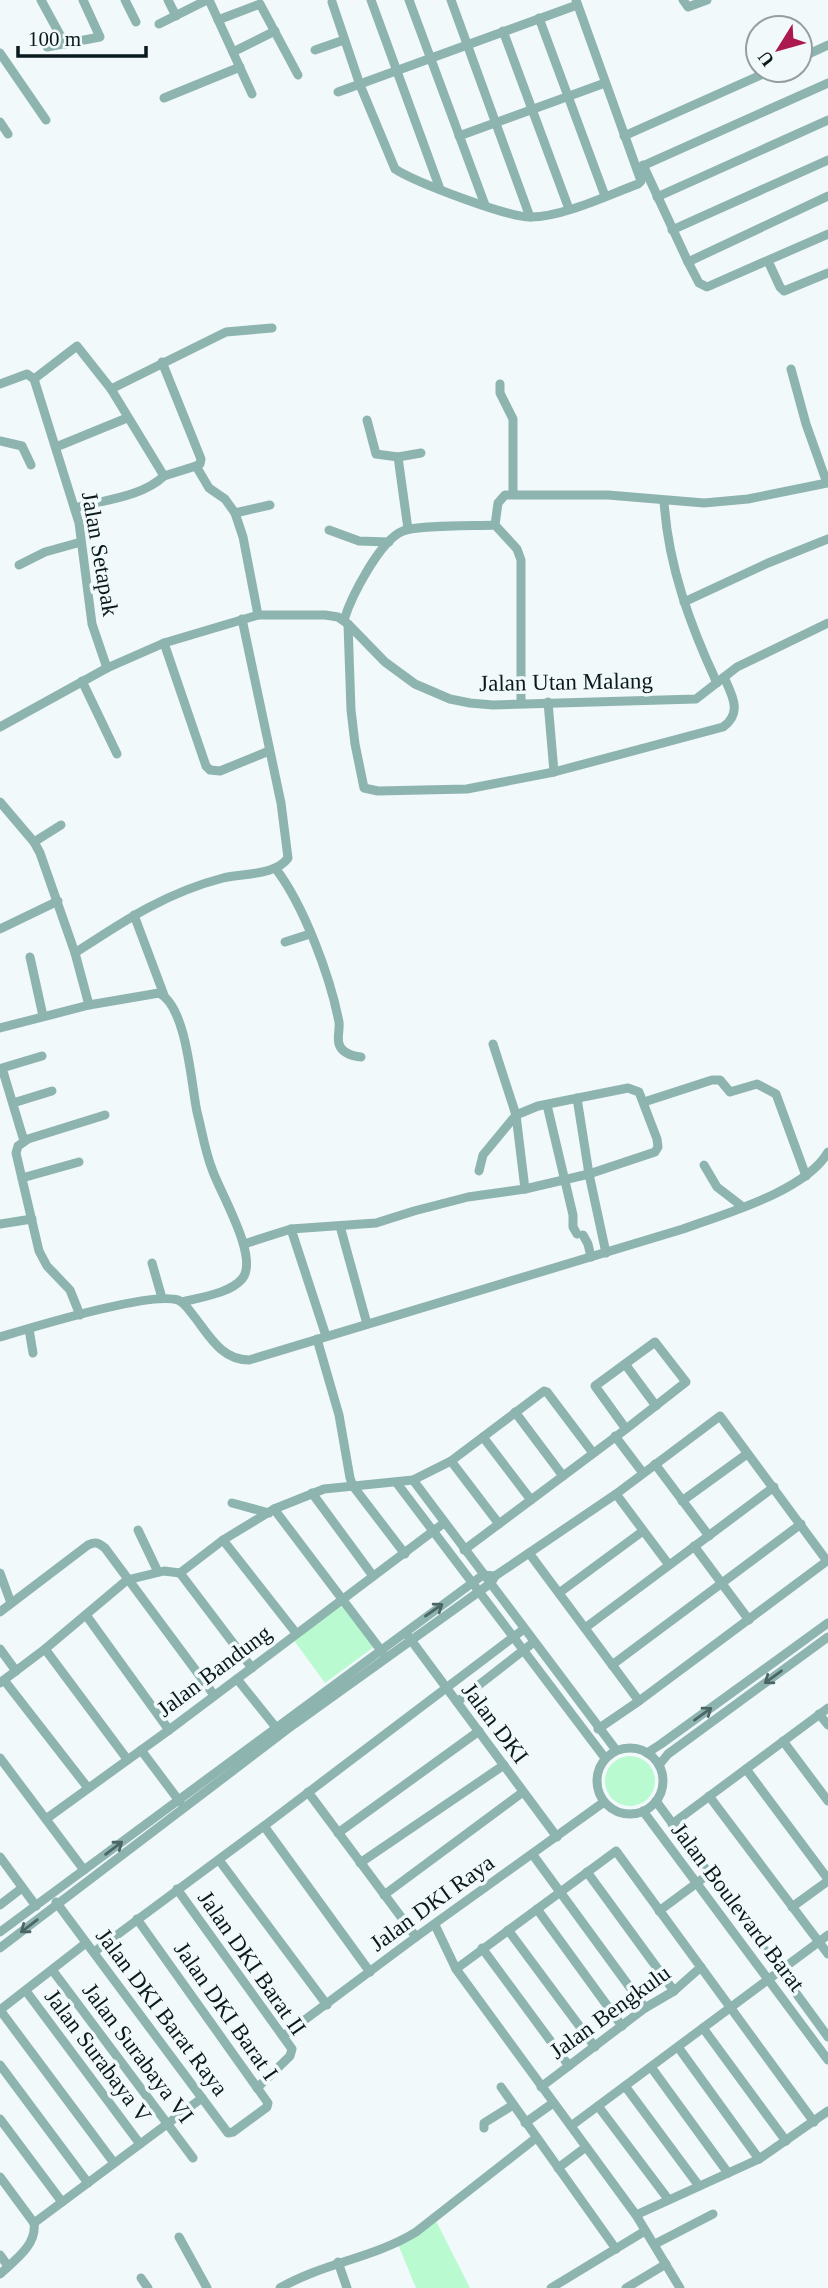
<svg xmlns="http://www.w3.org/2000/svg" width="828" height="2288" viewBox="0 0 828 2288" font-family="'Times New Roman',serif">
	<rect width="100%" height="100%" fill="#f1f9fb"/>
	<!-- green -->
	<g fill="#b9fad1">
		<polygon points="341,1601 375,1646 325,1683 293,1639"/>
		<circle cx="630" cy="1781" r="25"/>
		<polygon points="436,2221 470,2288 416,2288 398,2244"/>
	</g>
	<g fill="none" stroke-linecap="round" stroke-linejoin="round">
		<!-- minor -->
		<g stroke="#8eb4b0" stroke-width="9">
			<polyline points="41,0 65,44"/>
			<polyline points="125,0 136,22"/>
			<polyline points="168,0 176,16"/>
			<polyline points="209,0 252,94"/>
			<polyline points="371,0 440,189"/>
			<polyline points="409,0 485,205"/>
			<polyline points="451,0 530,217"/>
			<polyline points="683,0 688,7 707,0"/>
			<path d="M332,2L360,85L395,169C415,182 509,218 531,217C563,217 608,195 638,184L641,181L576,0"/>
			<polyline points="539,18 605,196"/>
			<polyline points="218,20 260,4 298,75"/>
			<polyline points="159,24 207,0"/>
			<polyline points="503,31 569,209"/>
			<polyline points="47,47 100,37 83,0"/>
			<polyline points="315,50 344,40"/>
			<polyline points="233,52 275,31"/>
			<polyline points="0,53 46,120"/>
			<polyline points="800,58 828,45"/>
			<polyline points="338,92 577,5"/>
			<polyline points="164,98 240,67"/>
			<polyline points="0,122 8,134"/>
			<polyline points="459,136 605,83"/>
			<polyline points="624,136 772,70"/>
			<polyline points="643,165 688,262 828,196"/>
			<polyline points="638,168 828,83"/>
			<polyline points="657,197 828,120"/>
			<polyline points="672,230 828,160"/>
			<polyline points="768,261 780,287 784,291 828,273"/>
			<polyline points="688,262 699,283 707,287 828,234"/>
			<polyline points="162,362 201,459 200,464 196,466"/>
			<polyline points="34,379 77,346 111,389 164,476 196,466 209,488 225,499 235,513 270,505"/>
			<polyline points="0,384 27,374 34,379 79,523 92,624 107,668"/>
			<polyline points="500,384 500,393 513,419 513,494"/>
			<polyline points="111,389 226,332 272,328"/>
			<polyline points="367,420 376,454 398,457 408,529"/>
			<polyline points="0,441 22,446 31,465"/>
			<polyline points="56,447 127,418"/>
			<polyline points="398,457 421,453"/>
			<path d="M664,501C668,565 690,625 717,683"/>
			<path d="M75,508C104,500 142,497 164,476"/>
			<polyline points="235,513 243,537 258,615"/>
			<polyline points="495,525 498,503 505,495 608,495 704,503 748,499 827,483 806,424 791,369"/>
			<polyline points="329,530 359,541 389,542"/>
			<polyline points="19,565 45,552 81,542"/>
			<polyline points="684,602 768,563 828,539"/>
			<path d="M344,620C351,597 380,540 403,531C417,525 476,526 495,525L517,549L521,560V703"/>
			<path d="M348,624L351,710L355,744L364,788L378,791L467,789L554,772L723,727C743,713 732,695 724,677"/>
			<polyline points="164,643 206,766 210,770 220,771 269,751"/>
			<polyline points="82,681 117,754"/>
			<polyline points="548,702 554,772"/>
			<polyline points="0,727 107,668 164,643 258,615 325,615 338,617 348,624 385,662 415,684 450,699 470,703 493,705 696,699 737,667 828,623"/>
			<polyline points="0,802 34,842 40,853 75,953 89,1005 0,1028"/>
			<polyline points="34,842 61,825"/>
			<path d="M276,869C304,906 330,976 339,1022C340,1029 337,1037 339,1044C342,1053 352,1056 361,1057"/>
			<polyline points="134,915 164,995"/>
			<polyline points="0,929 58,901"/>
			<polyline points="285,942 310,934"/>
			<path d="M75,953C124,921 165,893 223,878C243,873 275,876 288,858L281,803L242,619"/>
			<polyline points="30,957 43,1016"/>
			<path d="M89,1005L159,993C187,1007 191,1084 197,1112C202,1131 205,1151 212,1169C220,1193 260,1258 242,1279C229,1294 200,1297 182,1302"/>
			<polyline points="577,1098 589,1174 606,1253"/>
			<polyline points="644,1102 712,1080 720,1080 730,1092 757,1084 776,1094 806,1176"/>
			<polyline points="13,1103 52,1091"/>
			<polyline points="547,1105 573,1215 573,1227 577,1234"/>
			<polyline points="24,1141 2,1068 42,1056"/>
			<polyline points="704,1165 717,1187 743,1207"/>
			<polyline points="479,1171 483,1155 516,1115 538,1106 628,1088 639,1092 657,1139 658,1147 655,1152 589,1174 525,1189"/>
			<polyline points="22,1178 79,1162"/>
			<polyline points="0,1224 32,1219"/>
			<polyline points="340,1226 367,1324"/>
			<polyline points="291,1229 326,1336"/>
			<polyline points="583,1235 588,1244 591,1257"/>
			<polyline points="244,1244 291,1229 376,1223 414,1211 468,1197 525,1189 516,1115 493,1044"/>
			<polyline points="152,1263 162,1298"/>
			<polyline points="80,1315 70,1290 47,1266 39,1251 16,1153 18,1146 28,1139 105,1115"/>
			<polyline points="29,1329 33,1353"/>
			<path d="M0,1337C33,1327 150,1291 178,1300C185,1303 189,1310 193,1315C209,1335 221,1360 249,1360L683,1229C724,1214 806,1191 828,1152"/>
			<polyline points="317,1339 339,1415 350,1478 353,1486 405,1554"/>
			<polyline points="625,1364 656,1406"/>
			<polyline points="515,1412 563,1476"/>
			<polyline points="615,1436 643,1473"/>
			<polyline points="483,1437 531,1500"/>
			<polyline points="451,1461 499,1524"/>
			<polyline points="655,1464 709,1536"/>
			<polyline points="413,1480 616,1750"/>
			<polyline points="396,1482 605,1758"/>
			<polyline points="312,1493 373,1576"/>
			<polyline points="616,1494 669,1565"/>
			<polyline points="682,1501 747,1454"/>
			<polyline points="232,1503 269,1513"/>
			<polyline points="274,1509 383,1653"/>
			<polyline points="138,1530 158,1572"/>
			<polyline points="223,1540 296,1633"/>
			<polyline points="694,1546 749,1620"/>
			<polyline points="464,1550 626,1429 595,1386 655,1342 686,1382 626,1429"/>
			<polyline points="529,1553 639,1701"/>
			<polyline points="0,1573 11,1603"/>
			<polyline points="180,1573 252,1668"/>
			<polyline points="559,1593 643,1531"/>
			<path d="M0,1612L88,1545C95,1541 99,1543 105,1548L214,1695"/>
			<polyline points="86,1615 169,1730"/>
			<polyline points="585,1628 774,1487"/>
			<polyline points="408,1636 557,1837"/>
			<polyline points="0,1649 16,1671"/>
			<polyline points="45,1649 127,1759"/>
			<polyline points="612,1665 801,1524"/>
			<polyline points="237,1679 278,1730"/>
			<polyline points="4,1680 88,1788"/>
			<polyline points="0,1683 45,1649 127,1580 164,1571 180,1573 223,1540 274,1509 324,1489 413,1480 451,1461 544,1391 547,1392 593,1453"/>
			<polyline points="457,1702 534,1642"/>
			<polyline points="819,1714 828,1725"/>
			<polyline points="783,1741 828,1801"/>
			<circle cx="630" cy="1781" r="33"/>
			<polyline points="141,1750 180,1802"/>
			<polyline points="647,1753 661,1744 828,1623"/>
			<polyline points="0,1758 84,1870"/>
			<polyline points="659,1765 668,1754 828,1637"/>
			<polyline points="746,1769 828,1879"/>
			<polyline points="308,1792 416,1937"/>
			<polyline points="709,1796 828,1954"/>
			<polyline points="656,1801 828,2037"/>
			<polyline points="643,1811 828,2060"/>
			<polyline points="46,1819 169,1730 444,1523"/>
			<polyline points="672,1824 828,1708"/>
			<polyline points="264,1826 370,1972"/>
			<polyline points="338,1833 479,1731"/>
			<polyline points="533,1855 645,2008"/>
			<polyline points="0,1857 36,1906"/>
			<polyline points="219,1860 327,2005"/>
			<polyline points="360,1863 504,1765"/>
			<polyline points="587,1872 674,1991"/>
			<polyline points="177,1889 292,2049 290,2056 257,2088"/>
			<polyline points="384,1895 523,1792"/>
			<polyline points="56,1902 228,2133 233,2132 267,2107 268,2103 137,1919"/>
			<polyline points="0,1905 22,1888"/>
			<polyline points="792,1907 828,1881"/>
			<polyline points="537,1909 622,2026"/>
			<polyline points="659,1911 709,1874"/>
			<polyline points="435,1925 456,1969 636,2215 680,2288"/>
			<polyline points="508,1930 595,2047"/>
			<polyline points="0,1932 483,1575 495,1576"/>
			<polyline points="0,1948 293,1725 491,1583 495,1576 616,1494 720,1416 827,1561 639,1701 598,1729"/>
			<polyline points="482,1948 569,2066"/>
			<polyline points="94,1952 264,1826 524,1629"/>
			<polyline points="456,1969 616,1851 814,2122"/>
			<polyline points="53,1971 193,2158"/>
			<polyline points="26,1991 140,2144"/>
			<polyline points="0,2010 114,2163"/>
			<polyline points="0,2010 86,1943"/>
			<polyline points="703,2028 786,2141"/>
			<polyline points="283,2036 416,1937 604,1802"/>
			<polyline points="678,2047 759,2159"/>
			<polyline points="0,2065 88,2183"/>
			<polyline points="651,2067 728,2173"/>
			<polyline points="625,2086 699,2186"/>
			<polyline points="501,2087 616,2249"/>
			<polyline points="541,2087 645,2008 674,1991 701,1967"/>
			<polyline points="598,2106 668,2199"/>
			<polyline points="0,2119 62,2202"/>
			<polyline points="525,2123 553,2103"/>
			<polyline points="571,2126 828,1935"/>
			<polyline points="484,2128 484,2123 513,2105"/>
			<polyline points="558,2168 586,2147"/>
			<polyline points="0,2177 34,2223"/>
			<polyline points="636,2215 759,2159 828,2111"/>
			<polyline points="34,2223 202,2098"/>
			<polyline points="179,2237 207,2288"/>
			<polyline points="655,2244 713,2214"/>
			<polyline points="0,2255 8,2266"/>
			<polyline points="338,2262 347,2288"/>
			<path d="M0,2274C15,2260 37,2245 34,2223"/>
			<polyline points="141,2278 148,2288"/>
			<path d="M280,2288C323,2263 374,2258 416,2232L536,2138"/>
			<polyline points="551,2288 645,2231"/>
			<polyline points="626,2288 666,2264"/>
		</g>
	</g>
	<!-- one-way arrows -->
	<defs><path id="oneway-shaft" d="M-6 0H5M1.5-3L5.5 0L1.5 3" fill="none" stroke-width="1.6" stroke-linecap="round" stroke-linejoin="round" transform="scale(1.75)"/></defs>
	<g stroke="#4c6666">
		<use href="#oneway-shaft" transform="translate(434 1610) rotate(-35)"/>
		<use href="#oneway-shaft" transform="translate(773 1677) rotate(144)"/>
		<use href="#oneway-shaft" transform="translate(703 1714) rotate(-36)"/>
		<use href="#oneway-shaft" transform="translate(114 1848) rotate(-37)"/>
		<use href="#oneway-shaft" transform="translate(29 1926) rotate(143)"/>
	</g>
	<g text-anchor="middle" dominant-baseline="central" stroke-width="7" stroke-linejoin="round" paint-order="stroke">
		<!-- street labels -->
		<g font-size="23" fill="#0a191d" stroke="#f1f9fb">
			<text transform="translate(100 554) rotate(80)">Jalan Setapak</text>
			<text transform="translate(566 682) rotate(-1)">Jalan Utan Malang</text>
			<text transform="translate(214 1671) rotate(-37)">Jalan Bandung</text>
			<text transform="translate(495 1723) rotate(53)">Jalan DKI</text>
			<text transform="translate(432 1903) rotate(-36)">Jalan DKI Raya</text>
			<text transform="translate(738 1907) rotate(53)">Jalan Boulevard Barat</text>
			<text transform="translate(252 1963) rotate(55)">Jalan DKI Barat II</text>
			<text transform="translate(226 2011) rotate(55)">Jalan DKI Barat I</text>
			<text transform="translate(162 2012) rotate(53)">Jalan DKI Barat Raya</text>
			<text transform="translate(610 2012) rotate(-36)">Jalan Bengkulu</text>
			<text transform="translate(138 2053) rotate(53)">Jalan Surabaya VI</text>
			<text transform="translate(98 2056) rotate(53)">Jalan Surabaya V</text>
		</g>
	</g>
	<!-- north arrow -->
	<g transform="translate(779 49) rotate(233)"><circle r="33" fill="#f1f9fb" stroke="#959fa2" stroke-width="2"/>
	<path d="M0-5L12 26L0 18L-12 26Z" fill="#ab194e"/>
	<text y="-10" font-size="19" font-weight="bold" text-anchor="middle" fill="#0a191d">U</text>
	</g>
	<!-- scale -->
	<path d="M18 46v10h128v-10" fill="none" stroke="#0a191d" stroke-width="3.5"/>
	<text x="28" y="46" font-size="21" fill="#0a191d" stroke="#f1f9fb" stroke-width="5" paint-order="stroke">100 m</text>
</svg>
